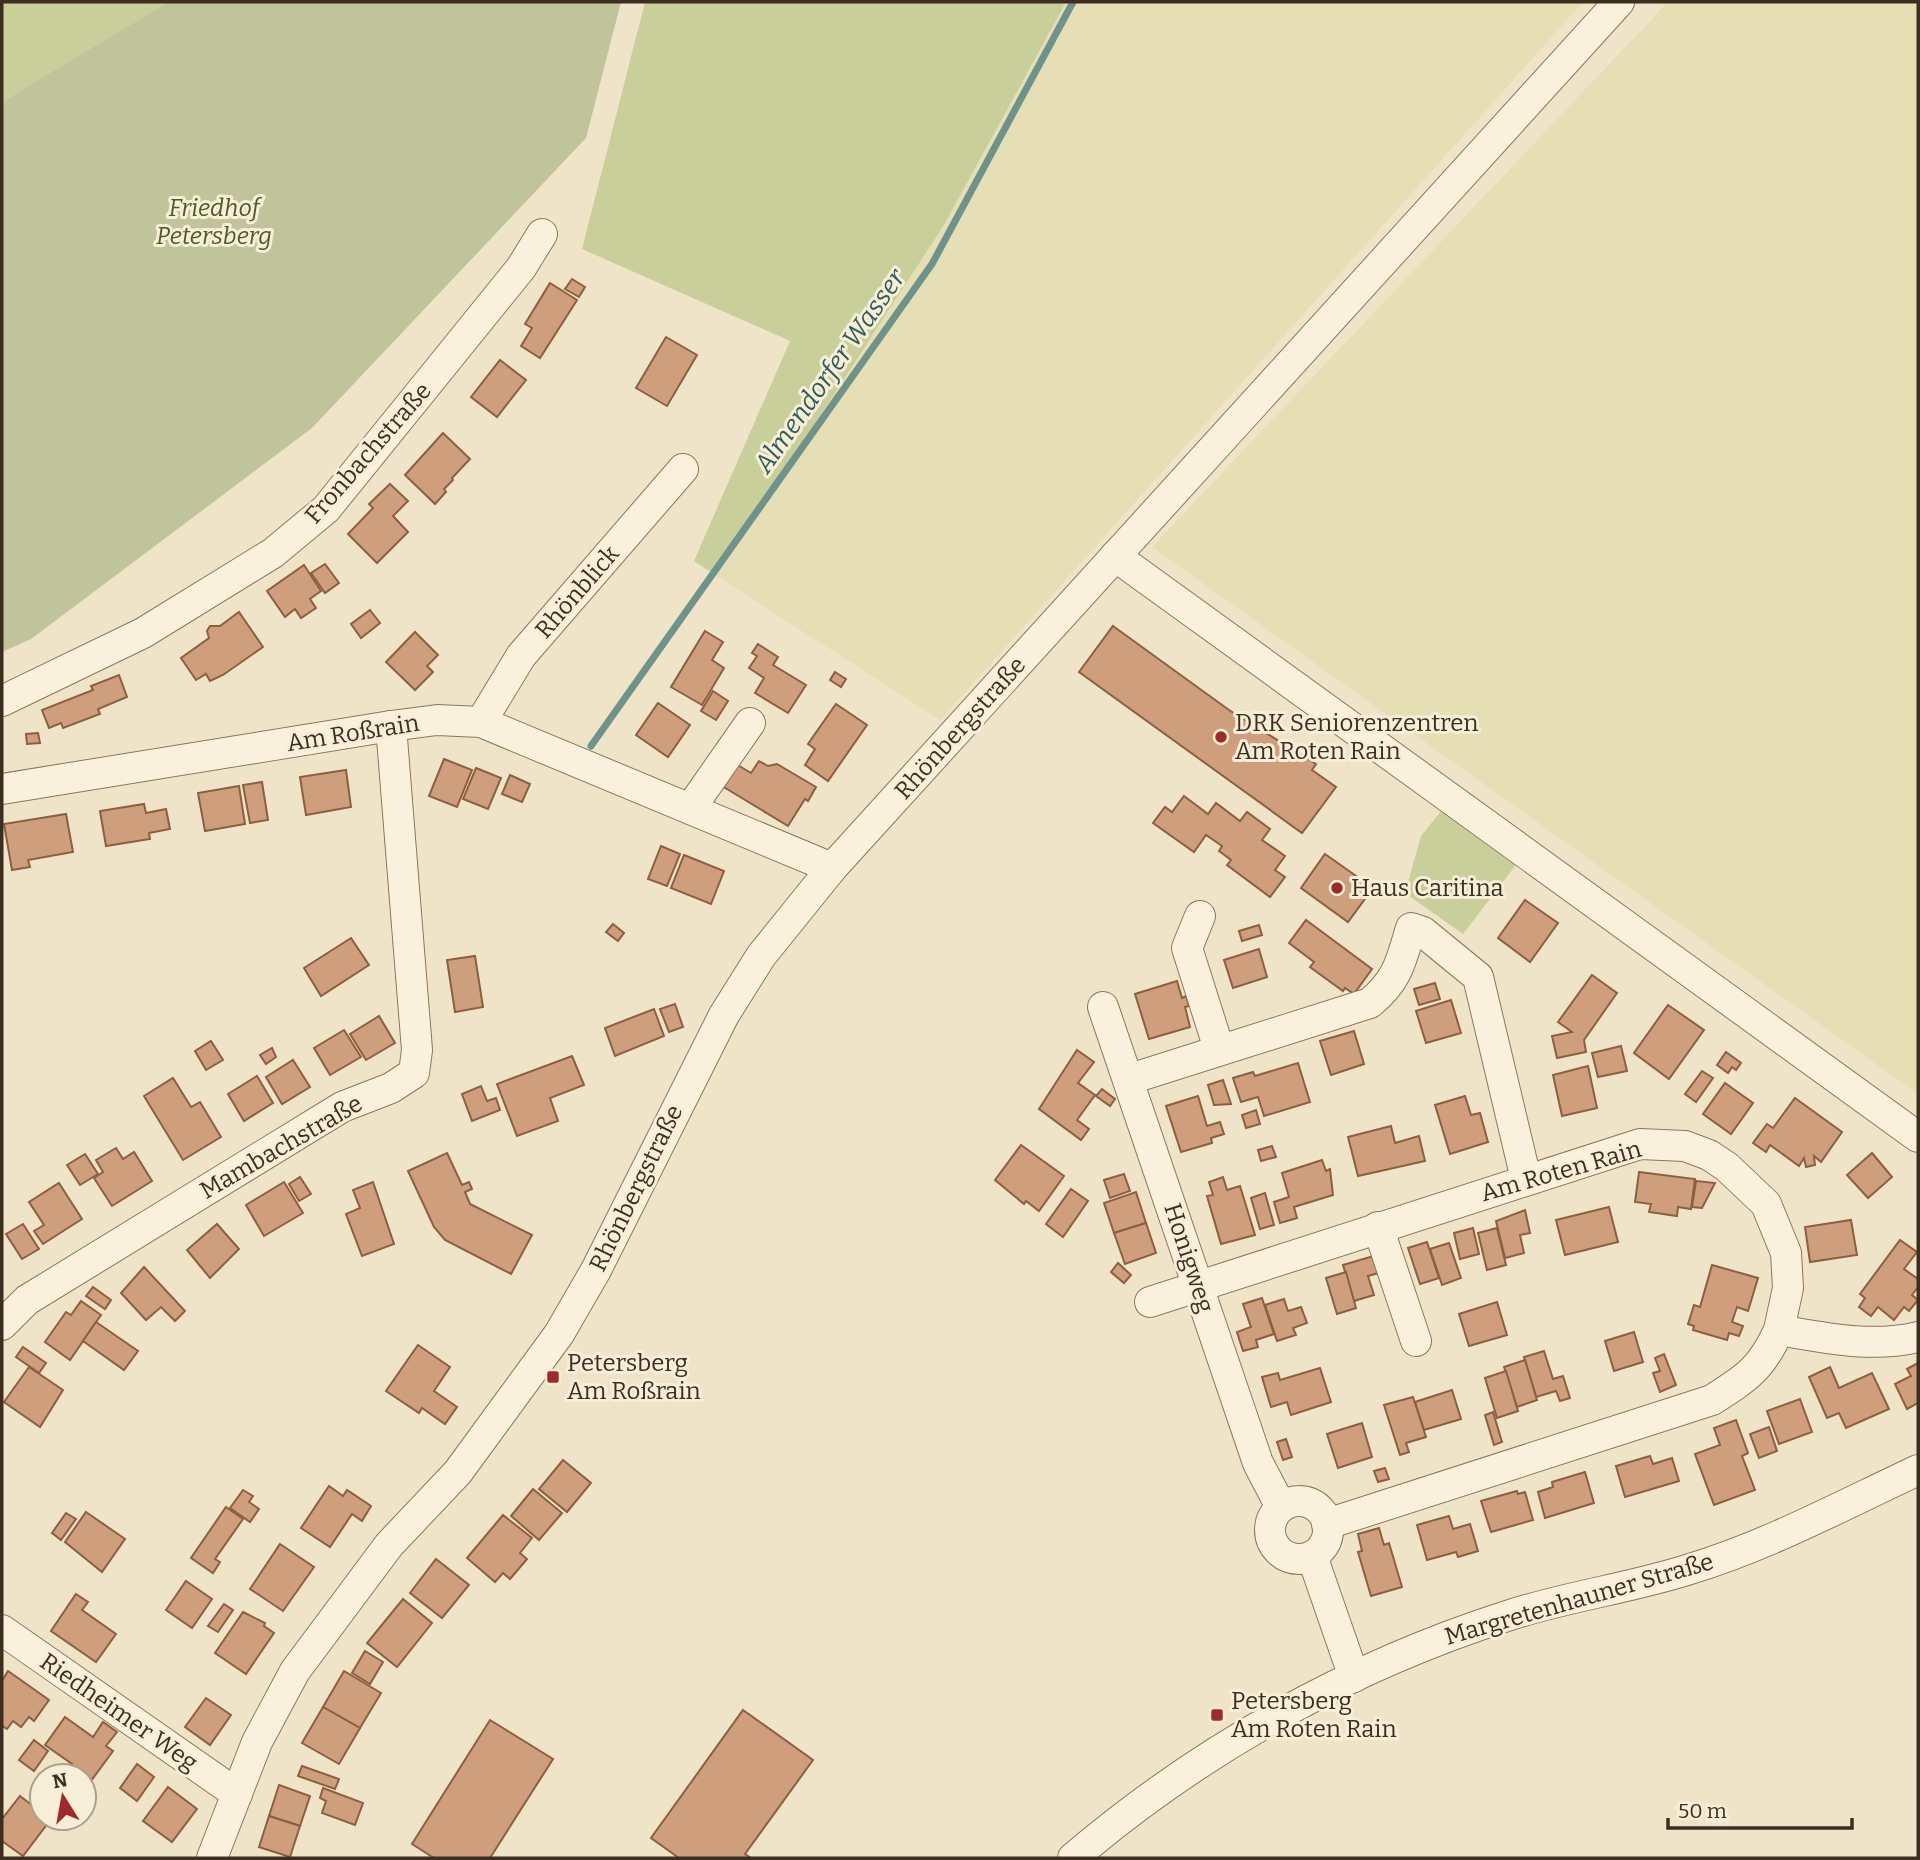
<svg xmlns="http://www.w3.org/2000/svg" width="1920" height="1860" viewBox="0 0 1920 1860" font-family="Bitter,serif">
	<rect width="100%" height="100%" fill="#f0e4c8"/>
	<!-- farmland -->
	<g fill="#e6deb5">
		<polygon points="1066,2 1583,2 940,720 712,573 783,473 944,225"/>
		<polygon points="1668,2 1918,2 1918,1094 1152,547"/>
	</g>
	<!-- green -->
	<g fill="#c9cf9b">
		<polygon points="2,2 175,2 2,102"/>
		<polygon points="645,2 1066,2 944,225 783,473 712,573 694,561 790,341 582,249"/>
		<polygon points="1446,805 1522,857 1463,934 1405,893 1421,836"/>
	</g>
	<!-- cemetery -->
	<polygon fill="#bfc49a" points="169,2 621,2 586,138 312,428 31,639 2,652 2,102"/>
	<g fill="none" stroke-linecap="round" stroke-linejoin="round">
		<!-- stream -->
		<polyline stroke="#6f938a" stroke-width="7" points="591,746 932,264 1073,2"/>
	</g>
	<!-- building -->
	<g fill="#cf9f7d" stroke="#8d5f41" stroke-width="2">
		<polygon points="572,279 585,287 579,297 565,289"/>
		<polygon points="550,283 577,300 540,358 521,346 532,328 525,324"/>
		<polygon points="666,337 697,355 667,406 636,388"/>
		<polygon points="500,360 526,380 497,417 471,397"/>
		<polygon points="443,433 470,459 452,478 453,480 444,489 446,492 435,504 405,475"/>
		<polygon points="390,484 408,501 393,516 408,532 377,563 348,534 373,508 369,504"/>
		<polygon points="325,564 339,583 325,593 311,573"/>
		<polygon points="304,565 321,591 310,599 316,608 301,618 295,609 285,617 267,591"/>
		<polygon points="370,610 380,623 361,638 351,624"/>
		<polygon points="239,612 263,647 223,675 210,681 206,674 196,680 181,658 209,638 207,631 210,626 220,626"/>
		<polygon points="1113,626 1229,710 1316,764 1312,770 1336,787 1302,833 1079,672"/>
		<polygon points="705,631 723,642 712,660 724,668 702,705 671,687"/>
		<polygon points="415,632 438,655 427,666 433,672 415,690 386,662"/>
		<polygon points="758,644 778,657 773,665 806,685 788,713 755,693 764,678 749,668 757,656 752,653"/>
		<polygon points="835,672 846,679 841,687 830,680"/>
		<polygon points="119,675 127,697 98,709 100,714 63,728 61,723 49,728 42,710 93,690 91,686"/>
		<polygon points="713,691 728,701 716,720 701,711"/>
		<polygon points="658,703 690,725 668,757 636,735"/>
		<polygon points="836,704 867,725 828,781 805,765 815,749 808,744"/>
		<polygon points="38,733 40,743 27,744 26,734"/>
		<polygon points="444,759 472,770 457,807 429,796"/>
		<polygon points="759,761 768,766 777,764 816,787 808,801 805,799 788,826 722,786 736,764 751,773"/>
		<polygon points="476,768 501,778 488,809 463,799"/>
		<polygon points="346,770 351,807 306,815 300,777"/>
		<polygon points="510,775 530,784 522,802 502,794"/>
		<polygon points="262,782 268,820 250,823 243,785"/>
		<polygon points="239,786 245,824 205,831 198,793"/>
		<polygon points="1184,796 1208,814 1216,803 1240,821 1247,812 1270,829 1262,840 1285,856 1275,870 1285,877 1270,897 1227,865 1231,860 1219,851 1222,846 1206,835 1194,852 1153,823 1165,807 1172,812"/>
		<polygon points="144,804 146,813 166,809 170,829 149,833 150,839 106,846 100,811"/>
		<polygon points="66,814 73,852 28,860 30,867 12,870 4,824"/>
		<polygon points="661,846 680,854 667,886 648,879"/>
		<polygon points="1325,854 1373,888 1348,922 1301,888"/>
		<polygon points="684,855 724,871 711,904 671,888"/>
		<polygon points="1525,900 1558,923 1530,962 1498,938"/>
		<polygon points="1306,920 1372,969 1354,994 1345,988 1343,991 1310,967 1314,962 1289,943"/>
		<polygon points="613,924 624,933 618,941 606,932"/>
		<polygon points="1259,925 1262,935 1242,941 1239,931"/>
		<polygon points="351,938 369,965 321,996 304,968"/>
		<polygon points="1259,949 1267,977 1233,988 1224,960"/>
		<polygon points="475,956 483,1007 455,1012 447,960"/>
		<polygon points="1592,975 1617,993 1584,1040 1586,1052 1557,1058 1552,1036 1572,1032 1558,1022"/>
		<polygon points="1177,981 1182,998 1186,996 1189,1006 1185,1007 1190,1027 1149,1039 1135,994"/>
		<polygon points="1435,983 1440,999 1419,1005 1414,989"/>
		<polygon points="1451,1000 1461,1033 1426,1043 1416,1011"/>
		<polygon points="675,1004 683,1027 669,1032 660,1009"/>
		<polygon points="1668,1005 1704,1030 1669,1079 1634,1053"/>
		<polygon points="654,1009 664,1036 615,1056 605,1028"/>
		<polygon points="379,1016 395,1043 366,1060 350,1034"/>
		<polygon points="344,1030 361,1057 330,1075 314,1048"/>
		<polygon points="1354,1031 1364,1064 1331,1075 1320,1041"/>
		<polygon points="211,1041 223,1060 206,1070 195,1051"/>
		<polygon points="1621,1046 1627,1071 1598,1077 1592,1053"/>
		<polygon points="272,1048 276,1057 266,1064 260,1055"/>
		<polygon points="1077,1050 1094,1062 1078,1083 1095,1095 1077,1120 1089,1129 1081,1140 1039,1109"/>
		<polygon points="1726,1052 1741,1063 1736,1070 1732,1067 1728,1073 1717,1065"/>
		<polygon points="572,1056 584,1085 550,1098 558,1121 517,1136 497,1084"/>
		<polygon points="293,1060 310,1087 282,1104 266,1077"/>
		<polygon points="1298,1063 1310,1102 1264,1116 1258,1097 1241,1102 1233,1078 1253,1072 1255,1076"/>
		<polygon points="1588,1066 1597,1108 1562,1116 1553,1075"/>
		<polygon points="1702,1071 1713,1078 1696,1102 1685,1094"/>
		<polygon points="257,1076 273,1103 244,1121 228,1094"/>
		<polygon points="173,1078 191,1107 200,1102 221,1137 183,1160 144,1096"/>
		<polygon points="1223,1080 1231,1104 1214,1105 1208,1085"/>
		<polygon points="1725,1083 1753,1103 1731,1134 1703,1114"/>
		<polygon points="481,1086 487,1101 496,1098 500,1110 472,1121 462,1094"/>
		<polygon points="1102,1089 1115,1099 1110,1106 1096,1096"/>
		<polygon points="1198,1096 1207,1126 1220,1122 1224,1134 1211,1138 1212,1143 1181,1152 1166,1106"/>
		<polygon points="1465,1096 1471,1115 1480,1113 1488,1142 1450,1154 1435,1105"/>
		<polygon points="1795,1098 1842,1132 1821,1162 1814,1156 1815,1165 1806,1167 1804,1158 1799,1166 1770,1145 1766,1152 1753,1143 1767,1124 1773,1128"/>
		<polygon points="1256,1110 1260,1124 1246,1128 1242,1115"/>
		<polygon points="1391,1126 1395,1143 1419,1136 1425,1161 1358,1176 1348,1137"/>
		<polygon points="1021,1145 1064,1176 1039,1211 1026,1201 1024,1204 995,1180"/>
		<polygon points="1272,1146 1276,1157 1261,1161 1258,1150"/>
		<polygon points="116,1148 123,1159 134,1152 152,1181 112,1206 94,1178 103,1172 96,1160"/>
		<polygon points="447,1153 462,1185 469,1182 472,1189 465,1192 470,1204 532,1235 511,1274 445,1240 434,1227 408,1171"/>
		<polygon points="1872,1153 1892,1177 1868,1198 1847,1175"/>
		<polygon points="85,1154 98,1174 80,1185 67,1165"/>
		<polygon points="1322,1160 1326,1171 1330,1169 1333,1195 1294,1207 1297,1218 1280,1223 1274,1202 1289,1197 1282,1173"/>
		<polygon points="1639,1172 1695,1179 1691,1209 1678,1207 1677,1216 1649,1212 1651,1204 1635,1202"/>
		<polygon points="1124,1174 1130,1191 1110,1198 1104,1180"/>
		<polygon points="300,1177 311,1194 299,1201 289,1184"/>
		<polygon points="1223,1177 1227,1190 1240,1186 1255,1235 1221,1244 1207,1196 1213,1195 1209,1182"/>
		<polygon points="1696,1181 1715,1183 1702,1208 1692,1207"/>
		<polygon points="284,1182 303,1213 264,1236 246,1205"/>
		<polygon points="373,1182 394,1244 362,1256 346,1214 360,1208 353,1190"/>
		<polygon points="59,1183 82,1219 43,1244 34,1231 44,1225 29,1202"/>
		<polygon points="1071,1189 1088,1201 1063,1237 1046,1224"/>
		<polygon points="1136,1192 1146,1223 1114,1233 1104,1203"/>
		<polygon points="1265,1193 1274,1225 1260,1229 1251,1198"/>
		<polygon points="1609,1207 1618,1242 1565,1255 1556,1220"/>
		<polygon points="1525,1210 1530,1233 1520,1235 1524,1253 1505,1258 1496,1221"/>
		<polygon points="1851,1220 1857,1255 1810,1262 1805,1227"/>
		<polygon points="1146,1223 1156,1253 1125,1264 1114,1233"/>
		<polygon points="23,1224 39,1249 22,1259 6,1234"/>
		<polygon points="217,1224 239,1249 210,1278 187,1250"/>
		<polygon points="1473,1228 1479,1254 1460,1259 1454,1233"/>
		<polygon points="1497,1228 1506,1265 1487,1270 1478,1233"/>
		<polygon points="1900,1240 1917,1252 1904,1269 1918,1279 1918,1287 1912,1295 1918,1300 1909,1311 1904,1307 1894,1320 1878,1307 1871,1316 1859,1307 1865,1298 1860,1294"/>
		<polygon points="1427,1242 1439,1278 1420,1284 1408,1248"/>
		<polygon points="1449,1243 1461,1278 1442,1285 1430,1249"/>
		<polygon points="1377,1255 1382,1272 1368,1276 1374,1295 1354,1301 1343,1265"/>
		<polygon points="1118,1263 1131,1275 1124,1283 1111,1272"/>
		<polygon points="1712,1265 1758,1278 1748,1311 1737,1307 1732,1322 1743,1326 1739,1336 1729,1333 1727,1340 1693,1330 1694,1326 1688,1324 1694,1305 1700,1307"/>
		<polygon points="144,1267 185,1311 175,1321 161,1307 146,1320 121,1293"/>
		<polygon points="1346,1272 1356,1308 1337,1314 1326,1278"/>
		<polygon points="93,1287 111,1300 105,1309 86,1296"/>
		<polygon points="1262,1298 1274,1334 1256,1340 1258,1347 1243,1351 1237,1332 1251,1327 1243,1304"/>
		<polygon points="1284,1299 1288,1311 1301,1307 1307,1323 1293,1328 1296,1335 1277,1341 1265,1305"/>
		<polygon points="81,1301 101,1315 70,1360 45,1342 66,1312 71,1315"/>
		<polygon points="1497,1302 1507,1335 1469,1346 1459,1314"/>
		<polygon points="96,1322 138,1351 124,1370 83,1341"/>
		<polygon points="1634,1332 1643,1362 1614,1371 1605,1341"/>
		<polygon points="418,1345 450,1367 434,1391 457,1407 445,1424 422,1408 419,1413 386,1391"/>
		<polygon points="23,1347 46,1363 39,1373 16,1357"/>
		<polygon points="1544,1351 1553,1379 1563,1376 1570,1398 1560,1401 1556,1391 1536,1397 1524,1357"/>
		<polygon points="1664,1354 1676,1385 1660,1392 1653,1373 1660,1371 1655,1358"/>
		<polygon points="1525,1360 1537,1400 1517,1407 1504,1367"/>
		<polygon points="1918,1363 1918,1403 1907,1409 1895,1384 1911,1376 1907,1369"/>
		<polygon points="29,1367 63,1390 40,1427 4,1402"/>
		<polygon points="1830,1367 1839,1388 1872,1373 1889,1409 1846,1428 1839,1413 1827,1418 1809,1377"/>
		<polygon points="1320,1368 1331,1402 1291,1415 1287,1402 1271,1407 1262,1377 1278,1373 1280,1380"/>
		<polygon points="1506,1371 1518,1411 1497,1418 1485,1378"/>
		<polygon points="1452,1390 1461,1419 1424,1430 1415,1402"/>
		<polygon points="1413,1397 1426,1437 1406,1443 1409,1452 1400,1455 1384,1405"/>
		<polygon points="1800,1399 1812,1432 1779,1444 1767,1411"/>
		<polygon points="1493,1412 1502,1442 1494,1445 1485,1415"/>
		<polygon points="1736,1420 1748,1453 1742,1456 1755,1490 1714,1505 1695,1454 1720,1445 1714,1428"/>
		<polygon points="1362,1423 1372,1457 1338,1468 1327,1434"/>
		<polygon points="1769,1427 1777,1451 1759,1458 1750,1434"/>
		<polygon points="1286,1439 1292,1457 1283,1460 1277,1442"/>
		<polygon points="1650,1456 1653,1464 1672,1458 1679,1481 1625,1497 1616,1466"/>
		<polygon points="563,1460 591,1483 567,1512 539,1489"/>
		<polygon points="1385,1468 1389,1479 1378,1482 1374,1471"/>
		<polygon points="1585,1472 1594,1503 1545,1518 1538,1492 1553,1487 1552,1482"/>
		<polygon points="329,1486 343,1496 347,1490 371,1506 362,1521 352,1514 330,1547 301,1528"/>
		<polygon points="533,1489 562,1513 539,1540 511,1516"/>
		<polygon points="243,1490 253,1496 249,1502 259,1509 250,1522 230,1508"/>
		<polygon points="1517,1491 1518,1494 1525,1492 1533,1520 1491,1532 1481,1501"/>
		<polygon points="226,1507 243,1519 215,1559 220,1562 213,1573 191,1558"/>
		<polygon points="86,1512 125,1539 102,1572 65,1542"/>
		<polygon points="66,1513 76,1519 61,1540 52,1533"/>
		<polygon points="503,1515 532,1538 520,1553 527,1559 510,1579 503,1573 495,1582 467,1558"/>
		<polygon points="1449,1516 1453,1529 1470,1524 1478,1551 1458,1557 1456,1552 1427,1560 1417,1525"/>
		<polygon points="1379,1528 1384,1545 1389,1543 1402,1587 1371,1596 1358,1552 1362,1551 1358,1534"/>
		<polygon points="280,1544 314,1567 283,1611 250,1589"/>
		<polygon points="436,1559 469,1585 442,1618 410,1593"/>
		<polygon points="186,1581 212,1599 192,1628 166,1610"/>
		<polygon points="76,1594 88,1602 82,1610 116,1634 96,1662 51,1631"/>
		<polygon points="403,1599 432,1623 397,1667 367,1643"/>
		<polygon points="224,1604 233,1610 218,1632 208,1626"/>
		<polygon points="243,1612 265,1623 264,1626 274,1633 246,1674 215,1653"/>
		<polygon points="365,1651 383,1662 370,1684 352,1673"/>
		<polygon points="8,1671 49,1700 34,1721 29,1717 21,1727 13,1721 7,1729 2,1726 2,1681"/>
		<polygon points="344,1671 381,1693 360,1728 323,1707"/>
		<polygon points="206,1698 231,1715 210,1745 185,1727"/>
		<polygon points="323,1707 360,1728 339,1764 302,1743"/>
		<polygon points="743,1710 813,1760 745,1854 751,1858 679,1858 651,1838"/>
		<polygon points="65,1717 93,1737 103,1722 117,1732 106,1746 113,1751 88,1785 84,1782 84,1776 76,1776 67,1770 72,1764 45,1745"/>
		<polygon points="490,1720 553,1759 490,1858 434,1858 412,1844"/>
		<polygon points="34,1740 48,1751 34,1771 19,1760"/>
		<polygon points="137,1764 154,1777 137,1801 120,1788"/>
		<polygon points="302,1766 339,1779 335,1789 298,1776"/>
		<polygon points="279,1785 310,1796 300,1826 269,1816"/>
		<polygon points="168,1787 197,1809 172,1842 143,1821"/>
		<polygon points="323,1788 363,1803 355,1825 322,1813 326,1801 320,1798"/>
		<polygon points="20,1796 42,1813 42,1818 51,1819 23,1856 2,1841 2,1819"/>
		<polygon points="269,1816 300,1826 290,1857 259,1847"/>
	</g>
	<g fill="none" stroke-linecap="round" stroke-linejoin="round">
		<defs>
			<g id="minor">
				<polyline points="1115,556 1918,1137"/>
				<polyline points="2,701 143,633 273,553 326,509 521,268 542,234"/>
				<polyline points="481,722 521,656 683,469"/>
				<polyline points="2,789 391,726 437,720 481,722 832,868"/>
				<polyline points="690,809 750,723"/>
				<polyline points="1200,916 1187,948 1219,1049"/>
				<polyline points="1103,1007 1258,1463 1281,1507"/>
				<path d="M1130,1079L1370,1003C1398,980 1401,961 1411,928L1423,932L1478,977L1526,1179"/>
				<polyline points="1378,1227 1416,1341"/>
				<polyline points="1150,1302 1640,1144 1685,1146 1709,1155 1727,1167 1766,1204 1786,1253 1788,1288 1779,1330"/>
				<polyline points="2,1325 27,1300 342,1107 391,1088 414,1073 417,1050 391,726"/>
				<circle cx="1299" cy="1530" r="29"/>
				<path d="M1327,1524L1712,1400C1748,1377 1761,1369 1779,1330C1826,1338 1871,1348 1918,1337"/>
				<polyline points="1312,1556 1354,1677"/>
				<polyline points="2,1630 237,1794"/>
				<polyline points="212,1858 257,1742 295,1671 389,1545 458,1472 559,1334 596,1270 724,1015 761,956 832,868 1619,2"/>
				<path d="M1073,1858C1201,1749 1350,1666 1510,1615C1569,1596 1631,1588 1690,1569C1769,1545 1843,1505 1918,1470"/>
			</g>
		</defs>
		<!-- minor casing -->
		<use href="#minor" stroke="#8d765c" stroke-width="32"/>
		<!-- minor -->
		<use href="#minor" stroke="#faf1dc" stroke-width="30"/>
	</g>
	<!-- markers -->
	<g fill="#9e2a2b" stroke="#f7eed8" stroke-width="2.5">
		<circle cx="1221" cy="737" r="7"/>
		<circle cx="1337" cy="888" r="7"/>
		<rect x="546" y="1370" width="14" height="14" rx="3.5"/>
		<rect x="1210" y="1708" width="14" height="14" rx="3.5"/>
	</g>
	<g text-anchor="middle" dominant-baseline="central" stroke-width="6" stroke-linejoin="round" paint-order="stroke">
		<!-- park labels -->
		<g font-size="24" font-style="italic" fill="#4d5a26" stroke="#f7eed8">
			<text x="214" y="208">Friedhof<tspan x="214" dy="28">Petersberg</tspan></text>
		</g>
		<!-- street labels -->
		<g font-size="24" fill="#3d2e20" stroke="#f7eed8">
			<text transform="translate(368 453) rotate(-49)">Fronbachstraße</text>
			<text transform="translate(577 592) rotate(-49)">Rhönblick</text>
			<text transform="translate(960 728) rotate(-48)">Rhönbergstraße</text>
			<text transform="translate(353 733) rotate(-9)">Am Roßrain</text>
			<text transform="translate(281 1147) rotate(-30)">Mambachstraße</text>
			<text transform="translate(1561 1171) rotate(-16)">Am Roten Rain</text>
			<text transform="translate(636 1188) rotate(-64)">Rhönbergstraße</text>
			<text transform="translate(1189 1258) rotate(72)">Honigweg</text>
			<text transform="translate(1579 1599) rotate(-16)">Margretenhauner Straße</text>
			<text transform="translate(119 1712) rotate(35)">Riedheimer Weg</text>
		</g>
		<!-- poi labels -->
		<g font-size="24" fill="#3d2e20" stroke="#f7eed8" text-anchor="start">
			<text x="1235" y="723">DRK Seniorenzentren<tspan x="1235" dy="28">Am Roten Rain</tspan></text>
			<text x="1351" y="888">Haus Caritina</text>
			<text x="567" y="1363">Petersberg<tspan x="567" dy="28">Am Roßrain</tspan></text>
			<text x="1231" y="1701">Petersberg<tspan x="1231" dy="28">Am Roten Rain</tspan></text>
		</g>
		<!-- water labels -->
		<g font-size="26" font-style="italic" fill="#2f5d5a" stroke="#f7eed8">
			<text transform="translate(830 371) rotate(-55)">Almendorfer Wasser</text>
		</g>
	</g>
	<!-- border -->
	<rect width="1920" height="1860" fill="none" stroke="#3d2e20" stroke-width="7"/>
	<!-- north arrow -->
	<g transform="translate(63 1797) rotate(349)"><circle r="33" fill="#f7eed8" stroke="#ada18e" stroke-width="2"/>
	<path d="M0-5L12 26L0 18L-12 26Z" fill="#9e2a2b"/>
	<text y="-10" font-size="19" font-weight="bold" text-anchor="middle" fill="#3d2e20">N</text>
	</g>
	<!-- scale -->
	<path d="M1668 1818v10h184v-10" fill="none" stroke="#3d2e20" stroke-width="3.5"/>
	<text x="1678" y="1818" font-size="21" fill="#3d2e20" stroke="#f7eed8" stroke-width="5" paint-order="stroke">50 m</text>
</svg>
